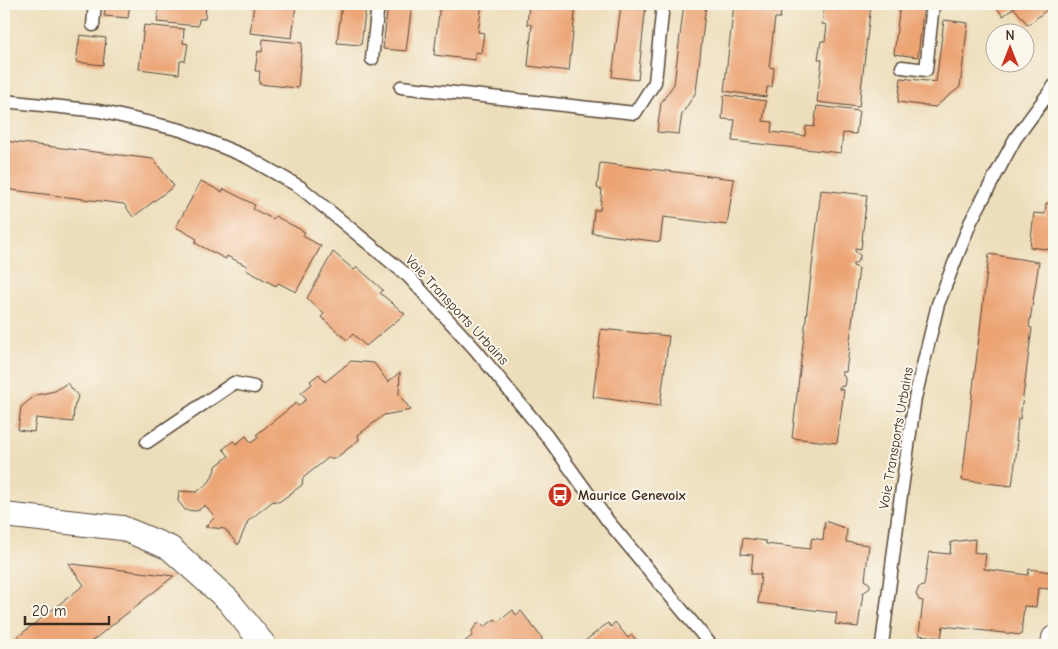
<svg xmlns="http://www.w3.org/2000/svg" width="1058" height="649" viewBox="0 0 1058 649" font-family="'Comic Neue',sans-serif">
	<rect width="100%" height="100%" fill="#fbf7ec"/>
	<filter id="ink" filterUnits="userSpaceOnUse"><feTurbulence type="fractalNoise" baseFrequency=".02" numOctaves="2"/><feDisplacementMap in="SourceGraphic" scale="10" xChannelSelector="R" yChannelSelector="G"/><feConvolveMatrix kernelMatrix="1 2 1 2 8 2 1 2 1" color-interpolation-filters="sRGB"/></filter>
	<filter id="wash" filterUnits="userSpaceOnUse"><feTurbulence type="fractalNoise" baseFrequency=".0096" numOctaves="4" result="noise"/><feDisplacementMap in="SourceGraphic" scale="20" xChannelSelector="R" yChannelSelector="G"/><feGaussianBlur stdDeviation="1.12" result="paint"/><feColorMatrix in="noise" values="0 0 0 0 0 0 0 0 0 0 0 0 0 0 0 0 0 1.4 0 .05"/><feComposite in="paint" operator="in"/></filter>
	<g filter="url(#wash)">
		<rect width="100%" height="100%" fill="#eddebb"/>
		<g id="blocks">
			<!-- building -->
			<g fill="#eca475">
				<polygon points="106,4 130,4 128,18 104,16"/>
				<polygon points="159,4 206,4 205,19 199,19 198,26 157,22"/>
				<polygon points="254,4 296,4 292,38 250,33"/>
				<polygon points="342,4 366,4 361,45 337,43"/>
				<polygon points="388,4 412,4 406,51 383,49"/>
				<polygon points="440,4 482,4 478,32 484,33 481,53 475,52 475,60 434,55"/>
				<polygon points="535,4 576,4 569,71 528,66 532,25 527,24 529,5 534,5"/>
				<polygon points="621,4 646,4 638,80 612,77"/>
				<polygon points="684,4 706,4 696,92 682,114 679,134 657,132 661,103 674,84"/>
				<polygon points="734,4 782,4 780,18 775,18 769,67 774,68 772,87 767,87 766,97 724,91"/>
				<polygon points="825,4 871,4 859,107 817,102 822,60 818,59 821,41 825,41 827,25 822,24"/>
				<polygon points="900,4 924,4 918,57 894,54"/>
				<polygon points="994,4 1054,4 1028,25 1014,8 1003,16"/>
				<polygon points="944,20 968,23 960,87 935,107 898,102 901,78 936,82"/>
				<polygon points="144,25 184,29 183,43 188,44 185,61 180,61 179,74 139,69"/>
				<polygon points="80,35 106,38 103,65 76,62"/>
				<polygon points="263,39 302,43 298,88 259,84 260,71 255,71 258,51 262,52"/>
				<polygon points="724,95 766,101 763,121 772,122 771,132 805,136 806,126 814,127 817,106 859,111 856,134 843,133 841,153 732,141 735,120 722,119"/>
				<polygon points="4,141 153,159 174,186 133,217 124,204 4,189"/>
				<polygon points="600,163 734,179 727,225 663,217 660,242 592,233 594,210 600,210 602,190 597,188"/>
				<polygon points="201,181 222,192 224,189 255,205 253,209 273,219 275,216 305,232 303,236 321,246 296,292 278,283 276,286 246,270 247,266 227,256 226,259 195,243 197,239 176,227"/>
				<polygon points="821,190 867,195 861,249 855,248 855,251 860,255 860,258 856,263 853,263 853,266 859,268 846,372 841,372 845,378 845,382 844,386 839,387 839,389 844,390 837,443 792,438"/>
				<polygon points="1046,203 1054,204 1054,250 1030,247 1034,213 1045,214"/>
				<polygon points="333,252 354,270 357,267 383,290 380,293 405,314 366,346 353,334 347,340 321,317 324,314 307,298"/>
				<polygon points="989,254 1039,262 1029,327 1032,328 1020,419 1018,418 1016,441 1018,441 1012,486 962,480"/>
				<polygon points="601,329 669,336 660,406 593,397"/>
				<polygon points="351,361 374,363 388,382 400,372 399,395 411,410 384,415 358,435 359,440 336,458 328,458 303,478 302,485 279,502 273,501 248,521 238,545 225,529 205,527 215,517 205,505 197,511 185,510 178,501 179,491 197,492 210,481 217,465 229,456 223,449 233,441 236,444 246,436 251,443 259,437 256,435 296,403 298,406 307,399 301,393 312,384 310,381 319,374 325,382"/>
				<polygon points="67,383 78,396 74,408 73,422 36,418 34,432 18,430 21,407 36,395 55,391"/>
				<polygon points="560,484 570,497 559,505 549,492"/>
				<polygon points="825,521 847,529 846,542 869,545 865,580 870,584 870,588 863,593 858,627 835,624 837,613 758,603 761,574 751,574 753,555 741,554 743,538 766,541 766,544 810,549 812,538 823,540"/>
				<polygon points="975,539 974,552 986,554 984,569 1028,575 1029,569 1051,572 1049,589 1038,588 1036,607 1024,606 1021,635 943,626 941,638 919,635 923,601 919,600 916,594 919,587 924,586 929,552 950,554 951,542"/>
				<polygon points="68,563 72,564 174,576 87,645 7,645 84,585"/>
				<polygon points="513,610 516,615 521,611 542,638 541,643 538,645 460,645 472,636 472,631 476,625 480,623 484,627 495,619 498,622"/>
				<polygon points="615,622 628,638 632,635 640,645 582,645 581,644 608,623 611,627"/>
			</g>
		</g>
	</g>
	<g filter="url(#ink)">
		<use href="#blocks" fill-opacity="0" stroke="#564536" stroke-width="1"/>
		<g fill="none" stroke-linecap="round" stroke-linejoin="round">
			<defs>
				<g id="lane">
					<polyline points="93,25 95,4"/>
					<polyline points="372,59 378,4"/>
					<polyline points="902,67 926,70 933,4"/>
					<polyline points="401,87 635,113 655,82 663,4"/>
					<polyline points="4,101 99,111 181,130 247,157 300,187 408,276 475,349 546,435 608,521 711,645"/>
					<polyline points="147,442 234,383 254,387"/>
					<polyline points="882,645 900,502 915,398 938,304 971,221 1015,139 1054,86"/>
				</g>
				<g id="street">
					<polyline points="4,515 122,528 170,548 228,600 264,645"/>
					<polyline points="1053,645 1054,638"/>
				</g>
			</defs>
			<!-- lane casing -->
			<use href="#lane" stroke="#564536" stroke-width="15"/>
			<!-- street casing -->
			<use href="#street" stroke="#564536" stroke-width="26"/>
			<!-- lane -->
			<use href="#lane" stroke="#fff" stroke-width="12"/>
			<!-- street -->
			<use href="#street" stroke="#fff" stroke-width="24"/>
		</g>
	</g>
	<!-- icons -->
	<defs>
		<symbol id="bus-disc" viewBox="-11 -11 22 22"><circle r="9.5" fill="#c8321e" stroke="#fbf7ec"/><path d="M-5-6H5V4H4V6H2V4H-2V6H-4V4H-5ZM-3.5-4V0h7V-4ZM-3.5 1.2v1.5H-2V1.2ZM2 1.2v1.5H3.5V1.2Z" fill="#fff"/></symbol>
	</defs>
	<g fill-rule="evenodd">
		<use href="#bus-disc" x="546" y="481" width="28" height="28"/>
	</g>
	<g text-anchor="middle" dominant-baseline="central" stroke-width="4" stroke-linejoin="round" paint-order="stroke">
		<!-- street labels -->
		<g font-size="14" fill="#3b2a1e" stroke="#fbf7ec">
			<text transform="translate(457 310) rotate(47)">Voie Transports Urbains</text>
			<text transform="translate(896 438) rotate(-80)">Voie Transports Urbains</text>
		</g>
		<!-- poi labels -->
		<g font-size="14" font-weight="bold" fill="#3b2a1e" stroke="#fbf7ec" text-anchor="start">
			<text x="578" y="495">Maurice Genevoix</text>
		</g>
	</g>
	<!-- margin -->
	<rect width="1058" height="649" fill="none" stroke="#fbf7ec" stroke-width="20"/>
	<!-- north arrow -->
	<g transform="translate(1010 48)"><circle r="24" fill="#fbf7ec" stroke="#aea59a"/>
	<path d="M0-4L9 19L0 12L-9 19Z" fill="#c8321e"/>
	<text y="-8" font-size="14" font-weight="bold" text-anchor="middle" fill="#3b2a1e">N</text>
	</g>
	<!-- scale -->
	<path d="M25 616v8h84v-8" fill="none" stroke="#3b2a1e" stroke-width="2.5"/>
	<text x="32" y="616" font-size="15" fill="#3b2a1e" stroke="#fbf7ec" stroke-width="4" paint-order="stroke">20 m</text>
</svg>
